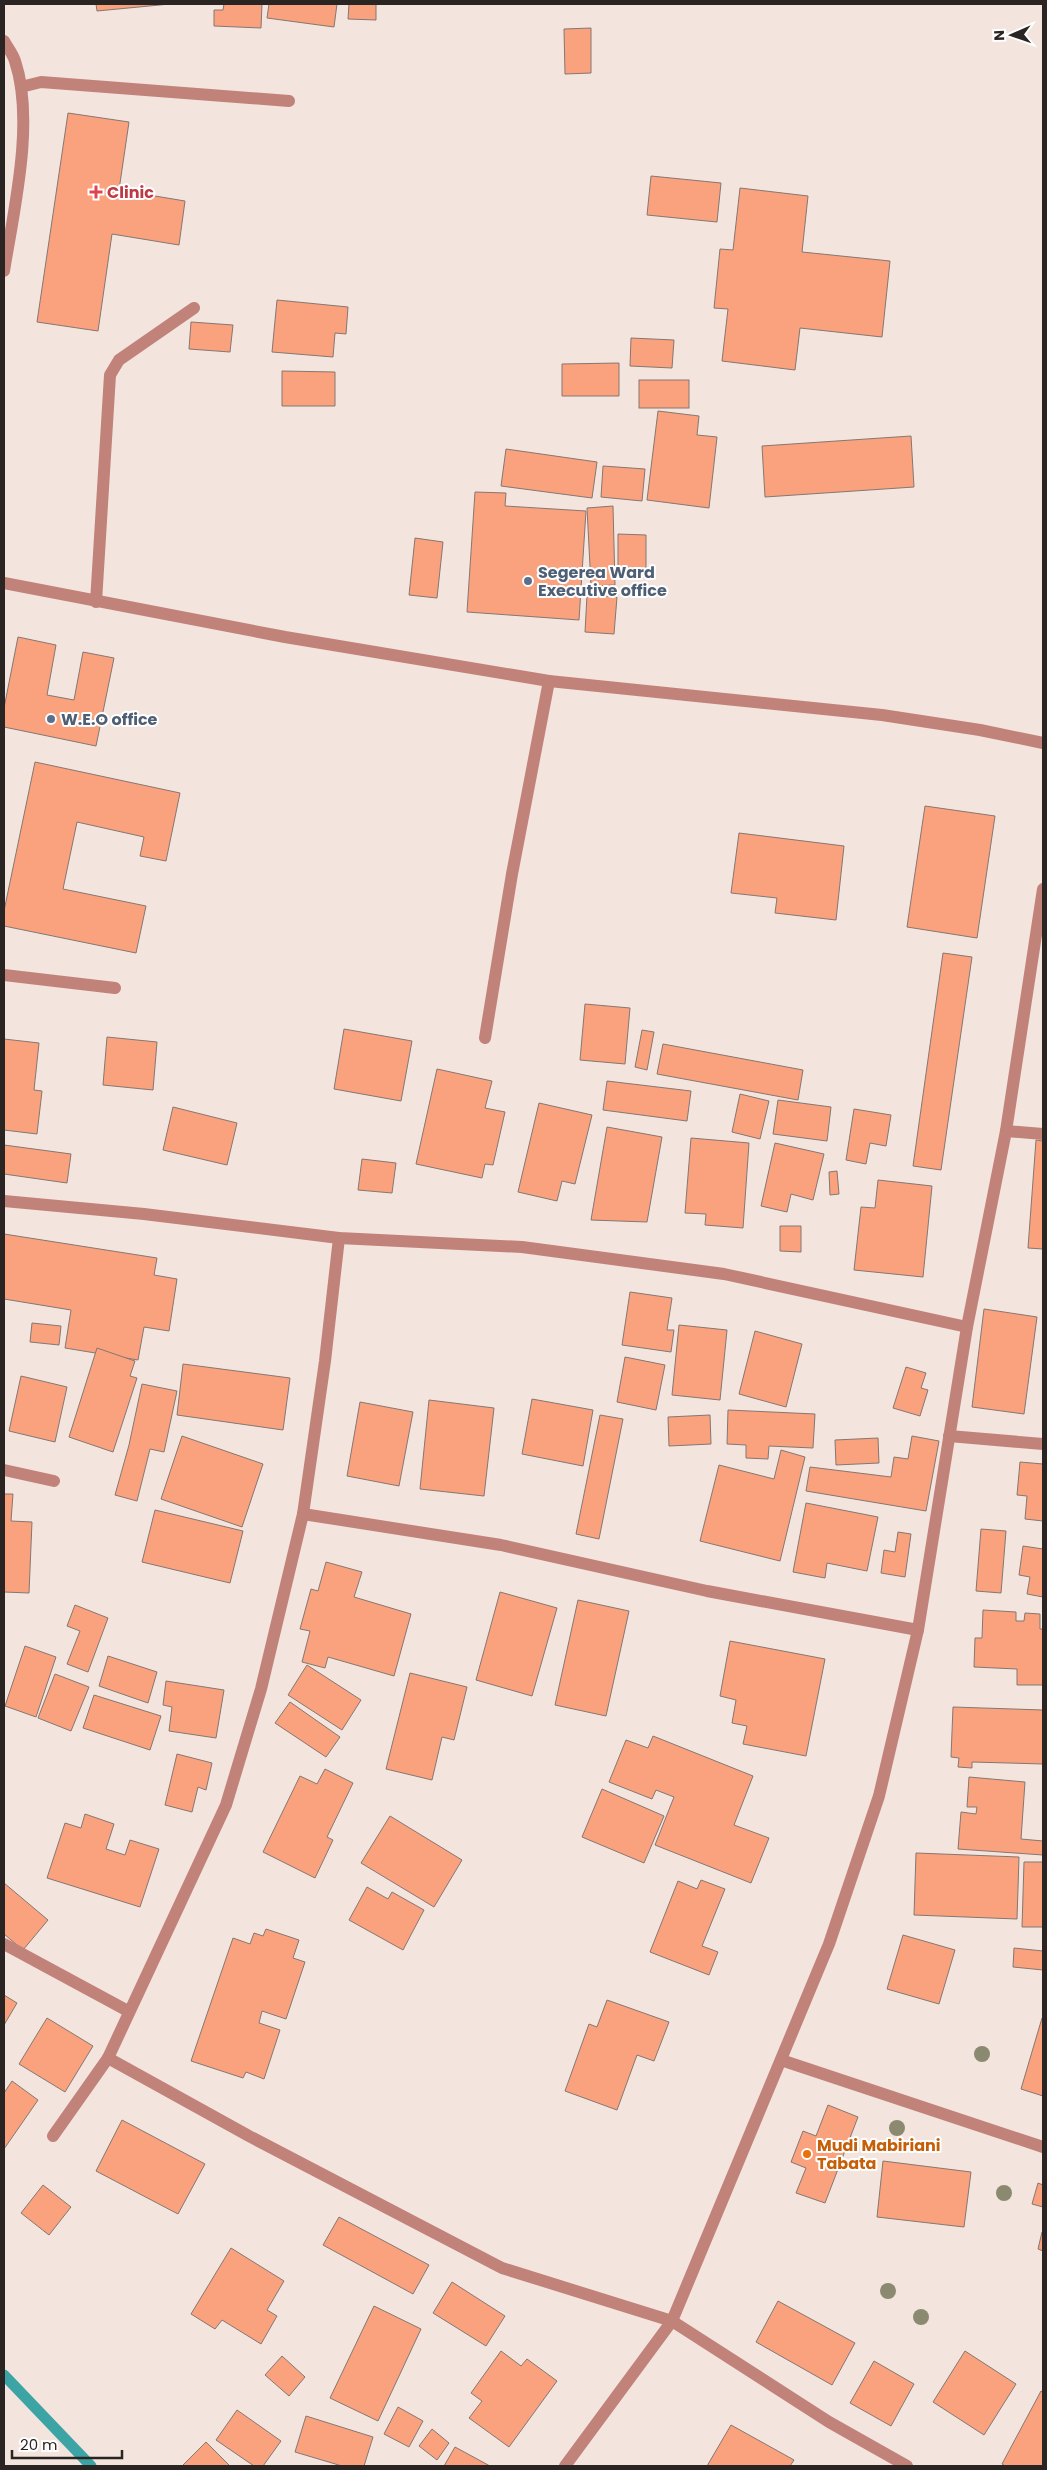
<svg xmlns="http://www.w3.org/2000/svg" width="1047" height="2470" viewBox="0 0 1047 2470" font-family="Poppins,sans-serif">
	<rect width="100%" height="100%" fill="#f3e4dd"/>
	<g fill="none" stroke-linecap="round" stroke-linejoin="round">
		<!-- stream -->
		<polyline stroke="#3da4a5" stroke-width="11" points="4,2375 91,2466"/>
	</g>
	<!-- building -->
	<g fill="#faa17e" stroke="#857772">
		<polygon points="96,4 170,4 97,11"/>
		<polygon points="224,4 262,4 261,28 214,26 214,10 223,10"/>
		<polygon points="269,4 337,4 334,27 267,18"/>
		<polygon points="349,4 376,4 376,20 348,19"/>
		<polygon points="591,28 591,73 565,74 564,29"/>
		<polygon points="68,113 129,122 119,190 185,201 179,245 112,234 98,331 37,322"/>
		<polygon points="651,176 721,183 717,222 647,215"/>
		<polygon points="740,188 808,196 802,252 890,261 882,337 800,328 795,370 722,361 728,309 714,308 720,249 733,250"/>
		<polygon points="277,300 348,307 346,334 335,333 333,357 272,352"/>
		<polygon points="191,322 233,325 230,352 189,349"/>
		<polygon points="631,338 674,340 672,368 630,366"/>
		<polygon points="619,363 619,396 562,396 562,364"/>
		<polygon points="282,371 335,372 335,406 282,406"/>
		<rect x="639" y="380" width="50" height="28"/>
		<polygon points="658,411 699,416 697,435 717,437 709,508 647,500"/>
		<polygon points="911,436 914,487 765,497 762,446"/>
		<polygon points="506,449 597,462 592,498 501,486"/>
		<polygon points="603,466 645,469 642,501 601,497"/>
		<polygon points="475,492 506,493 505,506 586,511 579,620 467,612"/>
		<polygon points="613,506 615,585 591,586 587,508"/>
		<polygon points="618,534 646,535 646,568 618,568"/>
		<polygon points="415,538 443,542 437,598 409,595"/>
		<polygon points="587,595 617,597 614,634 585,632"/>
		<polygon points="18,637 56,645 47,695 74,700 83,652 114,658 96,746 4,727 4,708"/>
		<polygon points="35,762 180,793 166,861 140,856 144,837 77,822 63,889 146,906 136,953 4,926 4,911"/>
		<polygon points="925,806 995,816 977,938 907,927"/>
		<polygon points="739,833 844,846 836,920 775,913 777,898 731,893"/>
		<polygon points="943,953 972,957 941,1170 913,1166"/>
		<polygon points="585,1004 630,1008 625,1064 580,1060"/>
		<polygon points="344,1029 412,1041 401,1101 334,1089"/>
		<polygon points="642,1030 654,1032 647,1070 635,1067"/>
		<polygon points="107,1037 157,1042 153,1090 103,1085"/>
		<polygon points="4,1039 39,1043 34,1090 42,1091 37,1134 4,1130"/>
		<polygon points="663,1044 803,1070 798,1100 657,1074"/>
		<polygon points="437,1069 492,1081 485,1108 505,1112 493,1165 485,1164 482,1178 416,1164"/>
		<polygon points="607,1081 691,1091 687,1121 603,1110"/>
		<polygon points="740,1094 769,1101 760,1139 732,1132"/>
		<polygon points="778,1100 831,1107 827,1141 773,1134"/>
		<polygon points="539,1103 592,1115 575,1184 562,1181 557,1201 518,1192"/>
		<polygon points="173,1107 237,1123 227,1165 163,1150"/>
		<polygon points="854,1109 891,1115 886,1146 870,1143 866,1164 846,1160"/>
		<polygon points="607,1127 662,1137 647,1222 591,1220"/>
		<polygon points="691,1138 749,1143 743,1228 705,1225 706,1214 685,1213"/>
		<polygon points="1036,1140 1043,1141 1043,1249 1028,1248"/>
		<polygon points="775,1143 824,1154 813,1200 791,1194 787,1212 761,1206"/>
		<polygon points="4,1145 71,1154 67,1183 4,1174"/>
		<polygon points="362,1159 396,1163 392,1193 358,1190"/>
		<polygon points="837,1171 839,1194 830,1195 829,1172"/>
		<polygon points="878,1180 932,1186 923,1277 854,1270 861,1207 875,1208"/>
		<polygon points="780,1226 801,1226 801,1252 780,1251"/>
		<polygon points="4,1234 157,1258 154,1275 177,1279 169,1331 144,1327 138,1360 65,1348 71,1310 4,1299"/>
		<polygon points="630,1292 672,1298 667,1330 674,1330 671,1352 622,1345"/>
		<polygon points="984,1309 1037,1317 1024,1414 972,1407"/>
		<polygon points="32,1323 61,1326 59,1345 30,1342"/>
		<polygon points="679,1325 727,1330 720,1400 672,1395"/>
		<polygon points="755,1331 802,1344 786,1407 739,1394"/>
		<polygon points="97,1348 135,1361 130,1376 137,1378 113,1452 69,1437"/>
		<polygon points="625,1357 665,1365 656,1410 617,1402"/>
		<polygon points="183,1364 290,1378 283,1430 177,1415"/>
		<polygon points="906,1367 926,1373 921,1388 928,1390 920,1416 893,1408"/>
		<polygon points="21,1376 67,1387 55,1442 9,1431"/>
		<polygon points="142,1384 177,1391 164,1452 150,1449 137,1501 115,1495 129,1445"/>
		<polygon points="532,1399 593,1410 583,1466 522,1454"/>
		<polygon points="429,1400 494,1408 484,1496 420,1489"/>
		<polygon points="360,1402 413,1412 399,1486 347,1476"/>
		<polygon points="728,1410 815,1414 813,1448 769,1446 768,1459 746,1458 746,1445 727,1444"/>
		<polygon points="600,1415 623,1419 599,1539 576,1534"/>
		<polygon points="710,1415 711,1444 669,1446 668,1417"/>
		<polygon points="182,1436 263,1464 242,1527 161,1499"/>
		<polygon points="912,1436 939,1441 926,1511 806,1491 810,1467 891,1477 894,1457 908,1459"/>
		<polygon points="878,1438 879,1463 836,1465 835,1440"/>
		<polygon points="781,1450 805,1457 780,1561 700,1541 719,1465 774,1479"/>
		<polygon points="1020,1462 1043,1464 1043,1521 1025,1519 1027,1496 1017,1495"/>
		<polygon points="4,1494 13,1494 11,1521 32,1522 29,1593 4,1592"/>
		<polygon points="806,1503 878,1517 867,1571 827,1563 825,1578 793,1572"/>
		<polygon points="155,1510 243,1531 230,1583 142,1562"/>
		<polygon points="981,1529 1006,1531 1001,1593 976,1591"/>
		<polygon points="898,1532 911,1534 905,1577 881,1573 884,1550 895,1552"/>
		<polygon points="1023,1546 1043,1549 1043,1597 1027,1594 1030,1577 1019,1575"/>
		<polygon points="326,1562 362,1572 354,1597 411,1614 394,1676 328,1657 325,1668 302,1662 310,1631 300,1629 311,1589 318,1591"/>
		<polygon points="500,1592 557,1608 532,1696 476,1680"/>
		<polygon points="578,1600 629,1611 606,1716 555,1705"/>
		<polygon points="75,1605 108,1618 88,1672 67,1664 80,1631 67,1626"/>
		<polygon points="983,1610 1016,1612 1016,1621 1024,1621 1025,1613 1040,1614 1040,1629 1043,1629 1043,1685 1017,1685 1017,1669 974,1667 975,1638 982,1638"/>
		<polygon points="730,1641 825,1659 806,1756 743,1744 747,1726 732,1723 736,1700 720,1696"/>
		<polygon points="25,1646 56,1657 36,1717 5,1706"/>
		<polygon points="108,1656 157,1672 148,1703 99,1686"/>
		<polygon points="307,1665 361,1700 342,1730 288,1695"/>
		<polygon points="410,1673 467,1687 454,1740 442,1737 432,1780 386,1769"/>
		<polygon points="55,1674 89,1687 71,1731 38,1718"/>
		<polygon points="166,1681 224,1690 216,1738 169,1731 172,1707 163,1705"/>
		<polygon points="94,1695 161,1716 150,1750 83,1728"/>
		<polygon points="290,1702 340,1737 326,1757 275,1723"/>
		<polygon points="953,1707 1043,1710 1043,1764 972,1762 972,1768 958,1767 959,1758 951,1757"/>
		<polygon points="653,1736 753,1776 734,1825 769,1838 751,1883 655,1845 674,1797 656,1790 652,1799 609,1782 626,1740 648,1748"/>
		<polygon points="177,1754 212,1763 206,1790 198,1787 192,1812 165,1805"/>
		<polygon points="325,1769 353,1783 327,1837 333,1840 315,1878 263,1852 300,1776 317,1784"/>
		<polygon points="969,1777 1025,1782 1021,1839 1043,1841 1043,1855 958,1849 961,1812 976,1814 977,1807 967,1807"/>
		<polygon points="602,1789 664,1816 644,1863 582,1837"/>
		<polygon points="85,1814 114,1824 106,1849 125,1855 130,1840 159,1849 140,1907 47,1878 65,1823 81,1828"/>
		<polygon points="390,1816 462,1860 434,1907 361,1863"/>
		<polygon points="916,1853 1019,1857 1017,1919 914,1915"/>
		<polygon points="1024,1862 1043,1862 1043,1927 1022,1927"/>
		<polygon points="701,1880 725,1889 702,1946 718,1952 709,1975 650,1952 678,1881 697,1889"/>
		<polygon points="4,1883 48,1920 23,1950 4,1934"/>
		<polygon points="367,1887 388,1899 392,1892 424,1910 403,1950 349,1920"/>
		<polygon points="266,1929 299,1940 293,1958 305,1962 286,2019 262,2011 259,2023 280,2030 264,2079 246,2072 243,2078 191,2061 233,1938 250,1944 254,1933 263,1936"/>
		<polygon points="903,1935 955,1950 939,2004 887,1989"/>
		<polygon points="1014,1948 1043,1951 1043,1970 1013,1967"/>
		<polygon points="4,1995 17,2003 4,2025"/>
		<polygon points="607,2000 669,2022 654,2061 637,2055 617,2110 565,2091 589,2024 597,2027"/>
		<polygon points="47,2018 93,2046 65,2092 19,2064"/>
		<polygon points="1042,2018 1043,2019 1043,2096 1021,2089"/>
		<polygon points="12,2081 38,2100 4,2149 4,2093"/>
		<polygon points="828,2105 858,2117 825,2203 796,2193 806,2168 791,2162 803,2131 816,2136"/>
		<polygon points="122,2120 205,2164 178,2214 96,2171"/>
		<polygon points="883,2161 971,2172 964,2227 877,2217"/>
		<polygon points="1038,2183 1043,2185 1043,2207 1032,2204"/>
		<polygon points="43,2185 71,2207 49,2235 21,2213"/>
		<polygon points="339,2217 429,2265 413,2294 323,2245"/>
		<polygon points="1042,2232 1043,2232 1043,2251 1038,2249"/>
		<polygon points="231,2248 284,2281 267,2310 277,2316 261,2344 222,2320 215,2329 191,2314"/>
		<polygon points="452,2282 505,2316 486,2346 433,2313"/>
		<polygon points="778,2301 855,2343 832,2385 756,2342"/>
		<polygon points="374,2306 421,2329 378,2421 330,2398"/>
		<polygon points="501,2351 521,2366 527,2359 557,2381 509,2447 469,2418 482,2401 471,2393"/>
		<polygon points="965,2351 1016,2384 984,2435 933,2402"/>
		<polygon points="282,2356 305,2377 289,2396 265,2375"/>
		<polygon points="874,2361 914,2384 891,2426 850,2403"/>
		<polygon points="1041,2391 1043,2392 1043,2466 1005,2466 1002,2464"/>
		<polygon points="398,2407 423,2421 409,2447 384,2434"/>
		<polygon points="237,2410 281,2441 263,2466 254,2466 216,2440"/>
		<polygon points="306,2416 373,2437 364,2466 342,2466 295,2452"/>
		<polygon points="731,2425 794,2460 790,2466 707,2466"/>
		<polygon points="432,2429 449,2443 437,2460 419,2446"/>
		<polygon points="206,2442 230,2466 182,2466"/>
		<polygon points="455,2447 490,2466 444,2466"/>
	</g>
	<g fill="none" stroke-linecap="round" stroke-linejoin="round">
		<!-- lane -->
		<polyline stroke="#c1827a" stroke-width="12" points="96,602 110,375 119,360 194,308"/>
		<!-- street -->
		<g stroke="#c1827a" stroke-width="12">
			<path d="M4,41C7,47 13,54 15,61C35,121 14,209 4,271"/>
			<polyline points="21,87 41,82 289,101"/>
			<polyline points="4,583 285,637 549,681 882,715 980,730 1043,743"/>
			<polyline points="4,975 115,988"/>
			<polyline points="485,1038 512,874 549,681"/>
			<polyline points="1006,1131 1043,1134"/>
			<polyline points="4,1201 144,1214 339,1238 522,1247 724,1274 967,1327"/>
			<polyline points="949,1436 1043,1444"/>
			<polyline points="4,1470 54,1481"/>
			<polyline points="303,1514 501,1545 707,1591 918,1630"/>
			<polyline points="4,1944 128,2011"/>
			<polyline points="108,2058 249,2136 502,2268 672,2321 829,2422 907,2466"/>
			<polyline points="781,2060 1043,2147"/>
			<polyline points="53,2136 108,2058 226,1805 261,1689 303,1514 325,1361 339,1238"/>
			<polyline points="565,2466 672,2321 829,1944 879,1796 918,1630 967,1327 1006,1131 1043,889"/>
		</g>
	</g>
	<!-- trees -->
	<g fill="#8c8971">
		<circle cx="982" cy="2054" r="8"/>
		<circle cx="897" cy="2128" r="8"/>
		<circle cx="1004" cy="2193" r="8"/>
		<circle cx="888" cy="2291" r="8"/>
		<circle cx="921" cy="2317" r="8"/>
	</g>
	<!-- markers -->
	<path fill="#e0444e" stroke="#fff" stroke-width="2" d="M93.5 184.5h5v5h5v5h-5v5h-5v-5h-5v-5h5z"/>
	<g fill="#5c6f8a" stroke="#fff" stroke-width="2">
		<circle cx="528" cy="581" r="5"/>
		<circle cx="51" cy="719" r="5"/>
	</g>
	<circle fill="#e8710a" stroke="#fff" stroke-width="2" cx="807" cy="2154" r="5"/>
	<g text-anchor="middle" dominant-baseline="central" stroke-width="4" stroke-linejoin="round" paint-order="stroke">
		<!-- health labels -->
		<g font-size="16" font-weight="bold" fill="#be3a42" stroke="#fff" text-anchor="start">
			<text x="107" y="192">Clinic</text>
		</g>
		<!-- service labels -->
		<g font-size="16" font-weight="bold" fill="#4e5e75" stroke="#fff" text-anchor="start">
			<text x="538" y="572">Segerea Ward<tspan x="538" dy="18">Executive office</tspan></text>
			<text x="61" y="719">W.E.O office</text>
		</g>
		<!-- food labels -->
		<g font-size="16" font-weight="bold" fill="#c56008" stroke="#fff" text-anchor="start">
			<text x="817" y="2145">Mudi Mabiriani<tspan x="817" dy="18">Tabata</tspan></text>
		</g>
	</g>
	<!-- border -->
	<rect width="1047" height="2470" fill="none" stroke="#2a2422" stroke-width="10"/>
	<!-- north arrow -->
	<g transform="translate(1012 35) rotate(268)" stroke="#ffffff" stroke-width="4" paint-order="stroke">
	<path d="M0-4L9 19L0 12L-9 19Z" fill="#2a2422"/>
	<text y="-8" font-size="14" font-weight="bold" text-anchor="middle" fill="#2a2422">N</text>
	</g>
	<!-- scale -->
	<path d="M12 2450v8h110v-8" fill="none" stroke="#2a2422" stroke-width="2.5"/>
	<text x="20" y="2450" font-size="15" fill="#2a2422" stroke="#ffffff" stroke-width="4" paint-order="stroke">20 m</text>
</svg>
